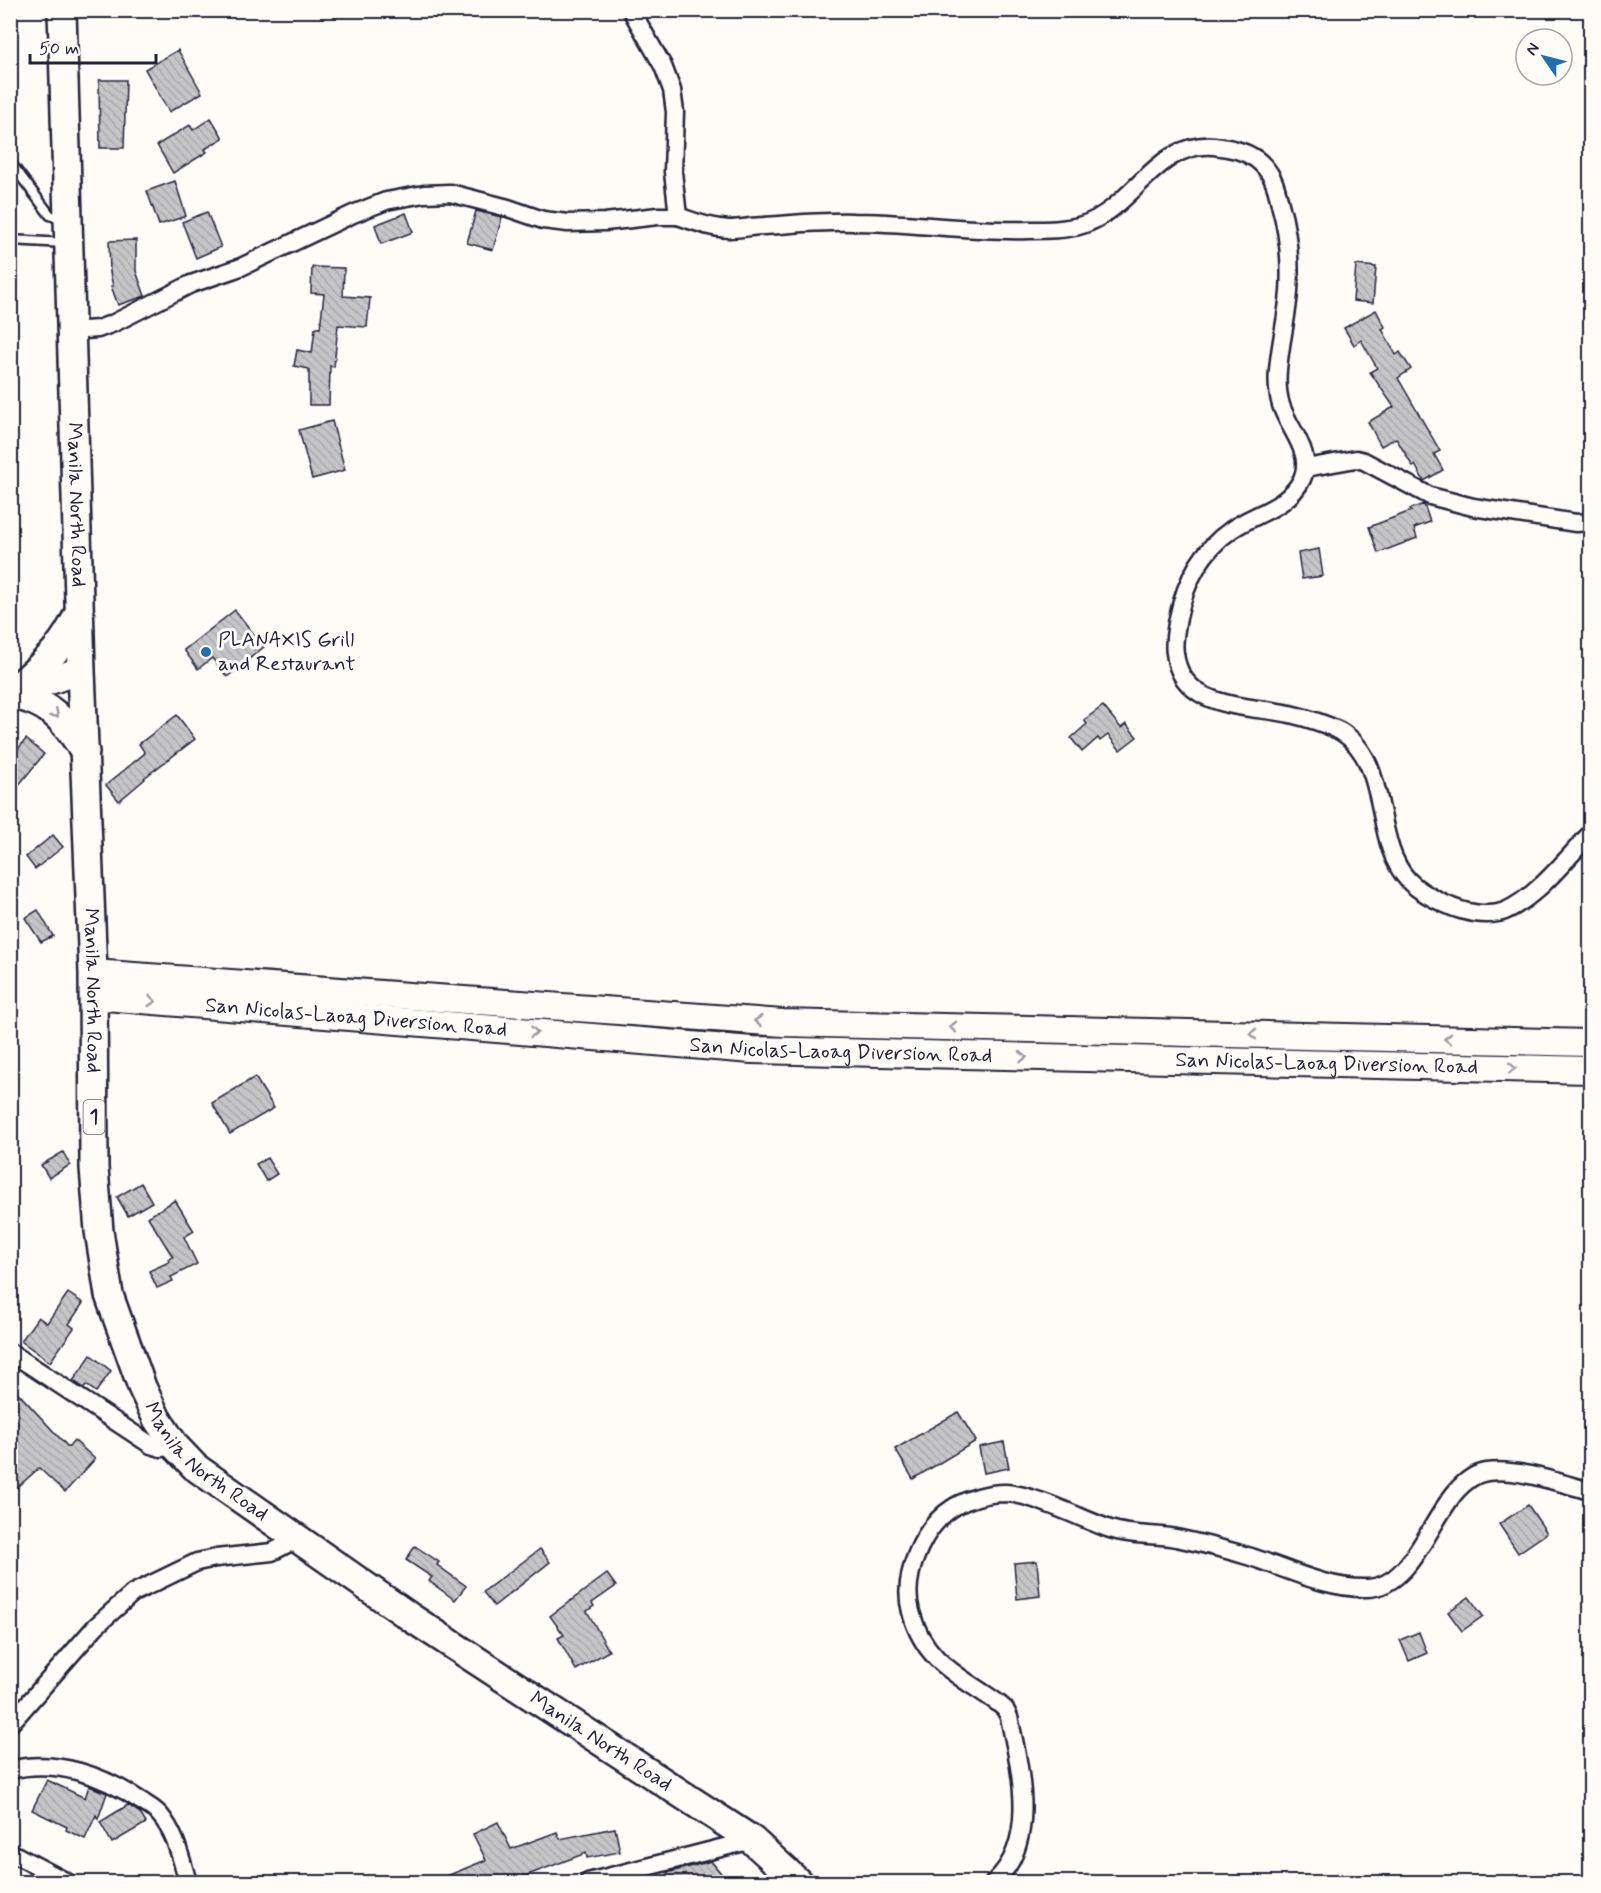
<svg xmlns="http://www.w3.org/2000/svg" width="1601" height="1893" viewBox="0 0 1601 1893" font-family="Mynerve,sans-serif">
	<defs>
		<pattern id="building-back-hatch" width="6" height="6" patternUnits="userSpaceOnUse" patternTransform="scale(1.5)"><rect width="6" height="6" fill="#c6c6c8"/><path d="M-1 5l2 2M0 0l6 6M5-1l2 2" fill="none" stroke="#aaaaad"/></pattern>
	</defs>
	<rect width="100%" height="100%" fill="#fdfcf7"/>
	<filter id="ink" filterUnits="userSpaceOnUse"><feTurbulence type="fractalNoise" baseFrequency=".0167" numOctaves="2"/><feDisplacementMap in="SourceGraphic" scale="12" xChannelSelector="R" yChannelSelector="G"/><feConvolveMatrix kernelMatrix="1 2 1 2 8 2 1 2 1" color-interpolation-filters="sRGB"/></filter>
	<g filter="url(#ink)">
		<!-- building -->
		<g fill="url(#building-back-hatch)" stroke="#22223b" stroke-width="1.5">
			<polygon points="178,50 202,93 169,112 145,69"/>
			<polygon points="99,80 126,80 124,148 100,148"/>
			<polygon points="211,118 223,138 205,149 207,152 173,173 157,145 190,125 193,130"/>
			<polygon points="175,181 186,216 159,225 147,191"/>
			<polygon points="476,211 502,217 493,250 467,243"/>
			<polygon points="207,212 221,247 196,258 182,222"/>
			<polygon points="406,213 413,232 381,244 375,225"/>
			<polygon points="136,240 136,271 145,296 118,305 111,286 113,286 110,273 109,241"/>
			<polygon points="1356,265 1376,267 1373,303 1353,301"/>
			<polygon points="312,267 344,268 343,296 370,298 367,327 338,325 334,367 330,366 329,405 309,405 309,369 294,366 297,350 312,353 315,328 320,328 324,294 311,293"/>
			<polygon points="1376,310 1385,327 1382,329 1396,355 1400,352 1411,369 1398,378 1440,451 1434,454 1443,470 1424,481 1415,465 1413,467 1396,438 1381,446 1368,422 1394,407 1370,372 1377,368 1361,340 1354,345 1344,328"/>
			<polygon points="332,421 345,470 312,479 299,430"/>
			<polygon points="1424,504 1430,522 1414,528 1417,538 1378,553 1369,527 1411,511 1410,509"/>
			<polygon points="1319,549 1323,576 1302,579 1298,553"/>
			<polygon points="235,610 264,647 227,677 212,658 198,669 184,650"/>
			<polygon points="1103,706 1121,728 1126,724 1137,737 1120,750 1108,735 1100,741 1098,738 1082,752 1071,738 1087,724 1084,720"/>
			<polygon points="177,715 195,739 144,778 145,779 119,801 106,785 145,753 139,744"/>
			<polygon points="26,739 44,754 10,796 10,759"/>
			<polygon points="53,835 63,847 35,869 26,857"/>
			<polygon points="38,910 53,936 41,942 25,918"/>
			<polygon points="255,1077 274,1108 230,1134 212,1103"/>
			<polygon points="63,1152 70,1165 49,1178 41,1165"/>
			<polygon points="267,1158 277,1174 266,1181 256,1164"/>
			<polygon points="141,1183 152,1202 128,1216 117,1197"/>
			<polygon points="175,1200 194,1231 184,1237 197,1264 171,1277 173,1281 157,1288 149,1271 169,1262 168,1259 173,1257 148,1217"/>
			<polygon points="68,1293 83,1303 69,1324 74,1328 50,1362 21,1341 38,1317 47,1323"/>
			<polygon points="91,1355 111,1371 96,1392 86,1385 84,1388 73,1381"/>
			<polygon points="10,1384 68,1447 74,1440 95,1459 65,1492 39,1468 10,1494"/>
			<polygon points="958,1412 976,1441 913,1479 895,1449"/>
			<polygon points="1004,1442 1009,1468 984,1473 979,1447"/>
			<polygon points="1528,1505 1547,1533 1518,1553 1499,1524"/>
			<polygon points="415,1546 439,1562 437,1565 466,1586 455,1600 429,1581 432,1577 406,1560"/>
			<polygon points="540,1549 550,1562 494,1606 483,1592"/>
			<polygon points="1037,1561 1040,1596 1017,1599 1014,1563"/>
			<polygon points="607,1574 616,1586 592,1603 594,1606 587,1611 609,1651 576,1670 558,1638 564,1635 550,1616"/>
			<polygon points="1469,1597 1483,1616 1462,1631 1448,1612"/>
			<polygon points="1419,1632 1427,1653 1409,1661 1400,1640"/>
			<polygon points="47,1780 85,1798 89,1786 107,1793 98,1819 96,1815 85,1839 66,1830 67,1827 32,1810"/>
			<polygon points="128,1805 140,1813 146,1823 112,1843 100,1822"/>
			<polygon points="498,1822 511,1849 557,1832 560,1839 615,1828 620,1852 587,1858 586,1853 509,1882 432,1882 486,1860 473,1834"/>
			<polygon points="711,1861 728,1882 683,1882 682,1879 670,1882 667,1873"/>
		</g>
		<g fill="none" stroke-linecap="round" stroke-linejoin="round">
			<defs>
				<g id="service">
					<polyline points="10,162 50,215 63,220"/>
					<polyline points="10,240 65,243"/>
				</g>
				<g id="minor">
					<path d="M631,10L663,66L672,90L675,112L673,172L678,216C695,222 711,228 729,229C741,229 753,226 764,226C794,224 823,221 853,222C912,222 970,232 1029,230C1047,230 1065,230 1082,225C1133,209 1156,141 1214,146C1230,148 1243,150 1256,159C1272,171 1276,185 1280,204C1288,232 1291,262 1289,292C1287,318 1280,344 1278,370C1277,381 1278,395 1281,405C1289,430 1314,453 1302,479C1288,508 1255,513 1231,530C1201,551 1185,583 1178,618C1176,630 1173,642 1175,653C1181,710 1248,705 1290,714C1307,718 1324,723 1340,731C1391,761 1372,842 1408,880C1418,891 1432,898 1445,904C1462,912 1487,918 1505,911C1537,897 1566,859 1590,834"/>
					<polyline points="71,331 98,329 114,323 191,284 241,267 353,214 386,201 424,194 450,193 508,208 543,220 568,223 605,222 658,216 678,216"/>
					<polyline points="1306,468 1356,459 1364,461 1430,496 1473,507 1576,523 1590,522"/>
					<polyline points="10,1352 151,1445 161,1448 175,1446"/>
					<polyline points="10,1724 96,1626 133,1593 197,1562 216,1558 272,1552 297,1539"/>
					<path d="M10,1770C56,1758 104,1776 141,1801C147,1805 155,1809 160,1815C176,1834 181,1859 188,1882"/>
					<polyline points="10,1852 67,1882"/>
					<polyline points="588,1882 752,1840"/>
					<path d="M994,1882C1039,1842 1020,1768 1009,1717L1005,1709L998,1703C959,1675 924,1662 911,1612C901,1576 923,1526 954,1507C969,1498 989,1493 1005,1493C1033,1494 1082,1519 1110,1529C1133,1537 1157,1533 1181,1539C1204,1544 1228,1550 1251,1557C1288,1569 1327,1589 1367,1588C1424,1587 1436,1479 1487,1472C1518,1468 1560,1483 1590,1491"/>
				</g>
				<g id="primary">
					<polyline points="10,695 81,670"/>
					<polyline points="93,973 783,1023 1590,1043"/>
					<path id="s1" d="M93,996L752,1050L1590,1070"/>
				</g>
				<g id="trunk">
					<path id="s2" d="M62,10L81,670L93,973L94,1168L99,1231L109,1295L142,1387L157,1419L175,1446L195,1467L413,1619L752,1840L798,1882"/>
					<path d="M10,694C40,666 63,650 79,612"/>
					<path d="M10,695C49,700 65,721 85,752"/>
				</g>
			</defs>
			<!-- service casing -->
			<use href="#service" stroke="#22223b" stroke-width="13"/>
			<!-- minor casing -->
			<use href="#minor" stroke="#22223b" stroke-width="21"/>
			<!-- primary casing -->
			<use href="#primary" stroke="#22223b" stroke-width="30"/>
			<!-- trunk casing -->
			<use href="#trunk" stroke="#22223b" stroke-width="32"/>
			<!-- service -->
			<use href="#service" stroke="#fdfcf7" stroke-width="8"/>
			<!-- minor -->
			<use href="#minor" stroke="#fdfcf7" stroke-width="16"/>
			<!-- primary -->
			<use href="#primary" stroke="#fdfcf7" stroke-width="26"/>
			<!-- trunk -->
			<use href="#trunk" stroke="#fdfcf7" stroke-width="27"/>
		</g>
		<!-- one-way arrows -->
		<defs><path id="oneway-chevron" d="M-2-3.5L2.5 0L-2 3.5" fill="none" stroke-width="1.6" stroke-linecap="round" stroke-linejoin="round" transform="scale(1.5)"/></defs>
		<g stroke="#9a9aa2">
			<use href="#oneway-chevron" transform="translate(55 714) rotate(42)"/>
			<use href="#oneway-chevron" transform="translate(152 1001) rotate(5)"/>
			<use href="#oneway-chevron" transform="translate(758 1021) rotate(-176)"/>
			<use href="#oneway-chevron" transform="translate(953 1027) rotate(-179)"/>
			<use href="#oneway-chevron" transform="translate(534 1032) rotate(5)"/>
			<use href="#oneway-chevron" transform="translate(1253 1034) rotate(-179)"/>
			<use href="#oneway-chevron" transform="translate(1448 1039) rotate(-179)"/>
			<use href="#oneway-chevron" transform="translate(1023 1057) rotate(1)"/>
			<use href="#oneway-chevron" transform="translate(1512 1068) rotate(1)"/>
		</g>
	</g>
	<!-- markers -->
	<circle fill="#1f6fb2" stroke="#fdfcf7" stroke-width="2" cx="206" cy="652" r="6"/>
	<g text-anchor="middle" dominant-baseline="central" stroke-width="6" stroke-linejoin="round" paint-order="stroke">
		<!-- shield labels -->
		<rect fill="#fdfcf7" stroke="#646373" stroke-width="1.5" x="83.5" y="1100" width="21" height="34" rx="4.5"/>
		<g font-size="20" font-weight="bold" fill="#22223b">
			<text x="94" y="1117">1</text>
		</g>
		<!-- street labels -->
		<g font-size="21" fill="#22223b" stroke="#fdfcf7">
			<text stroke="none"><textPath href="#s2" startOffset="495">Manila North Road</textPath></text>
			<text stroke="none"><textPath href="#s2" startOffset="981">Manila North Road</textPath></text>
			<text stroke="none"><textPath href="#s1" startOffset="264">San Nicolas-Laoag Diversion Road</textPath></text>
			<text stroke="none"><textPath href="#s1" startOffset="750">San Nicolas-Laoag Diversion Road</textPath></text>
			<text stroke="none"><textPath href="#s1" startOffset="1236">San Nicolas-Laoag Diversion Road</textPath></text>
			<text stroke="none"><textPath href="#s2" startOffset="1485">Manila North Road</textPath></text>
			<text stroke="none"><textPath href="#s2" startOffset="1971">Manila North Road</textPath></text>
		</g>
		<!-- poi labels -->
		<g font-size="21" fill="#22223b" stroke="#fdfcf7" text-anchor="start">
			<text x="218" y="640">PLANAXIS Grill<tspan x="218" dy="24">and Restaurant</tspan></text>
		</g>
	</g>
	<!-- margin -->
	<rect width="1601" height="1893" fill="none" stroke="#fdfcf7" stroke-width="36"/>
	<rect x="18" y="18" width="1565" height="1857" fill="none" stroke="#22223b" stroke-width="2" filter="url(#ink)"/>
	<!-- north arrow -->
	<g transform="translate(1544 57) rotate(305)"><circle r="28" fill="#fdfcf7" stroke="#a5a5ac" stroke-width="1.5"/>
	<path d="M0-4.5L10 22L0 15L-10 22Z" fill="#1f6fb2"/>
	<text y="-9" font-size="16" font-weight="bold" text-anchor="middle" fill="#22223b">N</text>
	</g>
	<!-- scale -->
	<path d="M30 54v9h126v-9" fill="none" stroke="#22223b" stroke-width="3"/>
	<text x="39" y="54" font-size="18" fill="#22223b" stroke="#fdfcf7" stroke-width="4.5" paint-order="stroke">50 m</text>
</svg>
